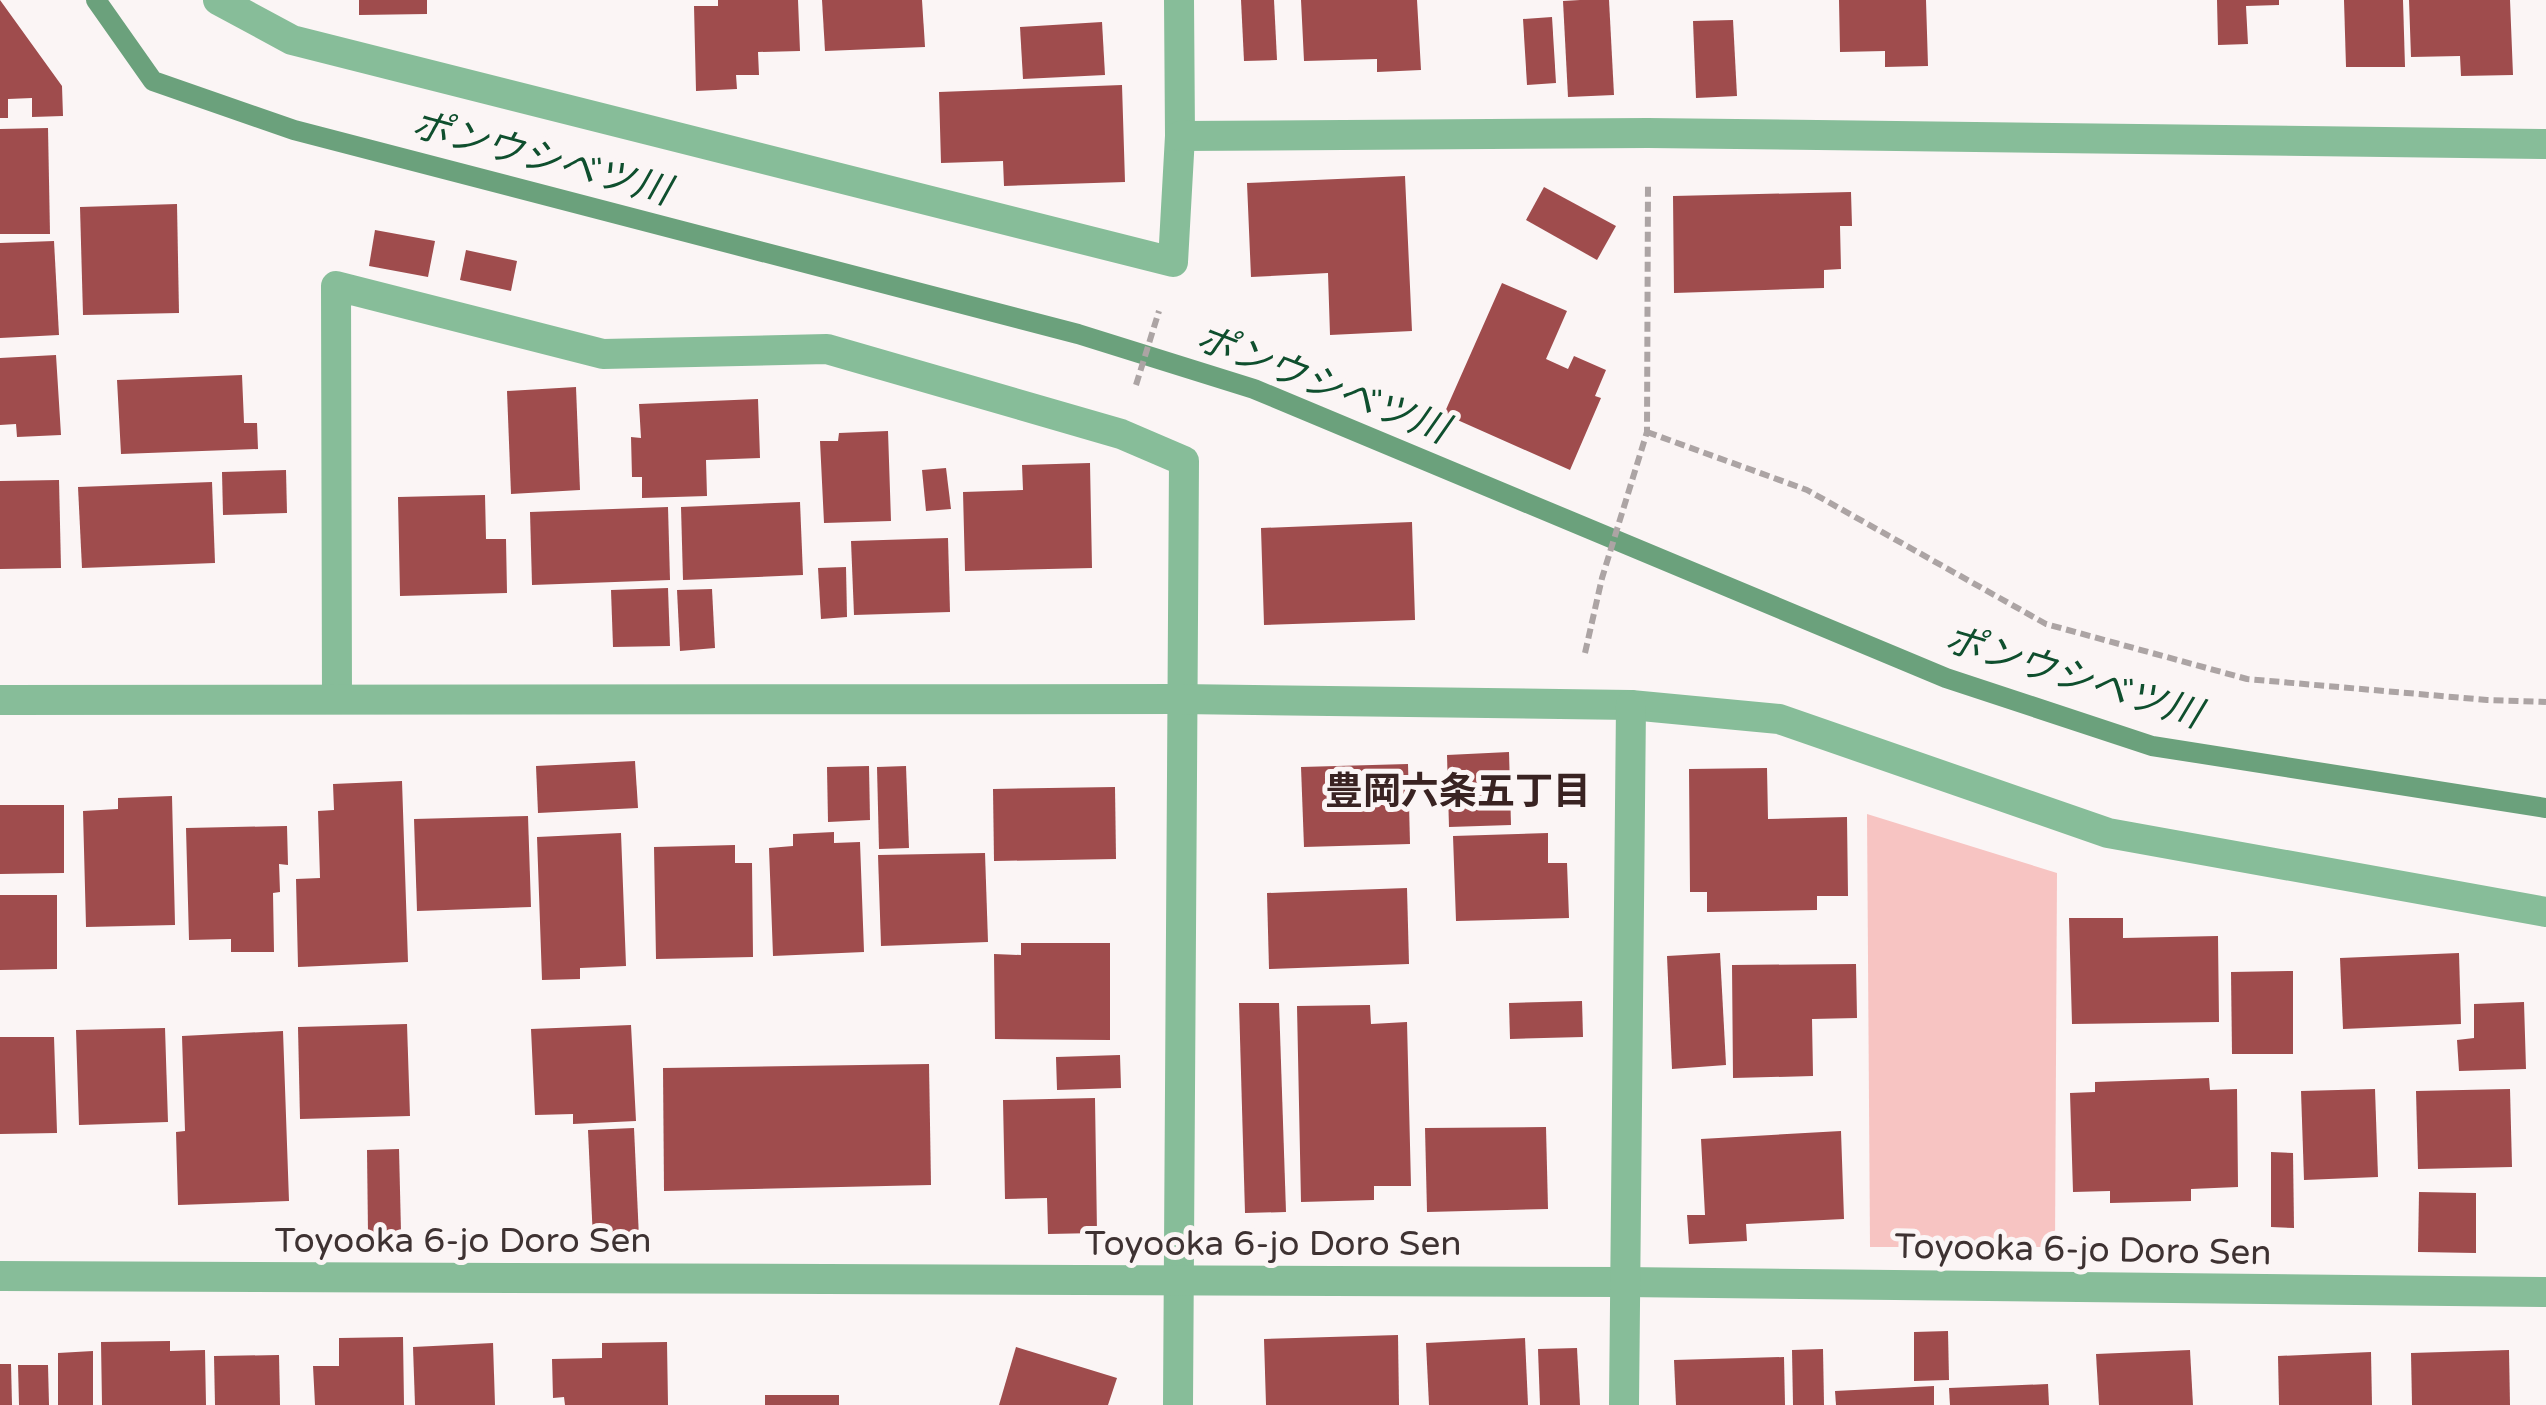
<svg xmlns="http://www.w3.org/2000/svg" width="2546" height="1405" viewBox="0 0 2546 1405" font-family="'Varela Round','Noto Sans JP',sans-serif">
	<rect width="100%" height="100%" fill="#fbf5f5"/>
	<!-- green -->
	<polygon fill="#f7c4c2" points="1867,814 2057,873 2055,1247 1870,1247"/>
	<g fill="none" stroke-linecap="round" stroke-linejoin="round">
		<!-- stream -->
		<polyline stroke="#6ba17c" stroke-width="20" points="96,0 153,81 294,130 1078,334 1254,389 1946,678 2152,746 2546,808"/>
	</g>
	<!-- building -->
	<g fill="#9f4c4d">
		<polygon points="0,0 62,86 63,116 32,117 32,98 8,99 8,118 0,118"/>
		<polygon points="359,0 427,0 427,14 359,15"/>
		<polygon points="718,0 798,0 800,51 758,52 759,75 736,75 737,89 696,91 694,6 718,6"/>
		<polygon points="822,0 922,0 925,47 825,51"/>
		<polygon points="1241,0 1274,0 1277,60 1244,61"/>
		<polygon points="1301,0 1417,0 1421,70 1377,72 1377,59 1304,61"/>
		<polygon points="1580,0 1609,0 1614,95 1568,97 1563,1"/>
		<polygon points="1839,0 1926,0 1928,66 1885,67 1885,51 1840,52"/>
		<polygon points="2217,0 2279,0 2279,5 2246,6 2248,44 2218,45"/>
		<polygon points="2344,0 2403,0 2405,67 2346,67"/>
		<polygon points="2409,0 2510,0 2513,75 2461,76 2460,56 2411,57"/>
		<polygon points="1552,17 1556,83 1527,85 1523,19"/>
		<polygon points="1733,20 1737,96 1696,98 1693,21"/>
		<polygon points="1102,22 1105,75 1023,79 1020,27"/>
		<polygon points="1122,85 1125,182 1004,186 1003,161 941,163 939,92"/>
		<polygon points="48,128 50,234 0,234 0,129"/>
		<polygon points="1405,176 1412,331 1330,335 1328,273 1251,277 1247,183"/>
		<polygon points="1544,187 1616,226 1597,260 1526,220"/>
		<polygon points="1851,192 1852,226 1840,226 1841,269 1824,270 1824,288 1674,293 1673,196"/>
		<polygon points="177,204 179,313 83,315 80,207"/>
		<polygon points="375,230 435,241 428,277 369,266"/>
		<polygon points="54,241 59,335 0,338 0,243"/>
		<polygon points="466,250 517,261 511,291 460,280"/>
		<polygon points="1502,283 1567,311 1546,359 1568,369 1574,356 1606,370 1595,396 1601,398 1570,470 1444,414"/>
		<polygon points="56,355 61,435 17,437 16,424 0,425 0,358"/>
		<polygon points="242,375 244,423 257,423 258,449 121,454 117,380"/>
		<polygon points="576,387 580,490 511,494 507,391"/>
		<polygon points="758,399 760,458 706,460 707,496 642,498 642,477 632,477 631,437 641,438 639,404"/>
		<polygon points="888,431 891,521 824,523 820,441 838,441 839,433"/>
		<polygon points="1090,463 1092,568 965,571 963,492 1023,490 1022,465"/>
		<polygon points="946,468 951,509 926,511 922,470"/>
		<polygon points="286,470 287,513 223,515 222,472"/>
		<polygon points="59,480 61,568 0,569 0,481"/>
		<polygon points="212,482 215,563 82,568 78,487"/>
		<polygon points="485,495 486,539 506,539 507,593 400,596 398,497"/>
		<polygon points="800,502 803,575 683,580 681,507"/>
		<polygon points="668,507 670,580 532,585 530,512"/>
		<polygon points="1412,522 1415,620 1264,625 1261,528"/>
		<polygon points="948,538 950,612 854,615 851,541"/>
		<polygon points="846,567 847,617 821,619 818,568"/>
		<polygon points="668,588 670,646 613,647 611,590"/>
		<polygon points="712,589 715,648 680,651 677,590"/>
		<polygon points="1509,752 1511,825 1449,827 1447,755"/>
		<polygon points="635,761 638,808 538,813 536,766"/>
		<polygon points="1408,764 1410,844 1304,847 1301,767"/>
		<polygon points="869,766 870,820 828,822 827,767"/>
		<polygon points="906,766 909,848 879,849 877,767"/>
		<polygon points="1767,768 1768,819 1847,817 1848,896 1817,896 1817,910 1707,912 1707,892 1690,892 1689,769"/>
		<polygon points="402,781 408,962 298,967 296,879 320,878 318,811 334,810 333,784"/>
		<polygon points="1115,787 1116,859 994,861 993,789"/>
		<polygon points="172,796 175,925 86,927 83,811 118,809 118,798"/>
		<polygon points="0,805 64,805 64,873 0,874"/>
		<polygon points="528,816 531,907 417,911 414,819"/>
		<polygon points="287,826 288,865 279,864 280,892 273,893 274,952 231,952 231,939 189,940 186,828"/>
		<polygon points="834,832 834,843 860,842 864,952 773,956 769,848 793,846 793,834"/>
		<polygon points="621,833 626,966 580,968 580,979 542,980 537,837"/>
		<polygon points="1548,833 1548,863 1567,863 1569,918 1456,921 1453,836"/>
		<polygon points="735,845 735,863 752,863 753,957 656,959 654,847"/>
		<polygon points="985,853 988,942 881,946 878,855"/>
		<polygon points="1407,888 1409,964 1269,969 1267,893"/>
		<polygon points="0,895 57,895 57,969 0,970"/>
		<polygon points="2069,918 2123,918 2123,938 2218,936 2219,1022 2072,1024"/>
		<polygon points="1021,943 1110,943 1110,1040 995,1039 994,954 1021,955"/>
		<polygon points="1720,953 1726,1065 1672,1069 1667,956"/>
		<polygon points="2459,953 2461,1024 2343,1029 2340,958"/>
		<polygon points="1856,964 1857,1018 1812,1019 1813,1076 1733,1078 1732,965"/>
		<polygon points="2293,971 2293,1054 2232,1054 2231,972"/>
		<polygon points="1582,1001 1583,1037 1510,1039 1509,1003"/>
		<polygon points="2524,1002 2526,1069 2459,1071 2457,1040 2474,1038 2474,1004"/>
		<polygon points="1239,1003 1279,1003 1286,1212 1245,1213"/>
		<polygon points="1370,1005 1371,1024 1407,1022 1411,1186 1374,1186 1374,1200 1301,1202 1297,1006"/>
		<polygon points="407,1024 410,1116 300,1119 298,1027"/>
		<polygon points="631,1025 636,1121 573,1124 573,1114 535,1115 531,1029"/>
		<polygon points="165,1028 168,1122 79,1125 76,1030"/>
		<polygon points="283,1031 289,1201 178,1205 176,1132 185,1131 182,1036"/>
		<polygon points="0,1037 54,1037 57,1133 0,1134"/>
		<polygon points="1120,1055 1121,1088 1057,1090 1056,1057"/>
		<polygon points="929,1064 931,1185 664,1191 663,1068"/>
		<polygon points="2209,1078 2210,1090 2237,1089 2238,1187 2191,1189 2191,1201 2110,1203 2110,1191 2073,1192 2070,1093 2095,1092 2095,1082"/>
		<polygon points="2375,1089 2378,1177 2304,1180 2301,1091"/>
		<polygon points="2510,1089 2512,1167 2418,1169 2416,1091"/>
		<polygon points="1095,1098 1097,1233 1048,1234 1047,1198 1005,1199 1003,1100"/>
		<polygon points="1546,1127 1548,1209 1427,1212 1425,1128"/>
		<polygon points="634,1128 639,1238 593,1240 588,1130"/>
		<polygon points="1841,1131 1844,1219 1746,1224 1747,1241 1689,1244 1687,1215 1705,1215 1701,1139"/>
		<polygon points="399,1149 401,1232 368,1233 367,1150"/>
		<polygon points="2271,1152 2293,1153 2294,1228 2271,1227"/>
		<polygon points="2419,1192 2476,1193 2476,1253 2418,1252"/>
		<polygon points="1948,1331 1949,1380 1914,1381 1914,1332"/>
		<polygon points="1398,1335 1399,1405 1266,1405 1264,1339"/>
		<polygon points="403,1337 404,1405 315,1405 313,1366 339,1366 339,1338"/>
		<polygon points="1525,1338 1528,1405 1429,1405 1426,1343"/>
		<polygon points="170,1341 170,1351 205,1350 206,1405 102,1405 101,1342"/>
		<polygon points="667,1342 668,1405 565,1405 564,1397 553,1398 552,1359 602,1358 602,1343"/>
		<polygon points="493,1343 495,1405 415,1405 413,1347"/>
		<polygon points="1016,1347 1117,1378 1108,1405 999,1405"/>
		<polygon points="1577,1348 1580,1405 1540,1405 1538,1349"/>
		<polygon points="1823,1349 1824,1405 1793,1405 1792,1350"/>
		<polygon points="2190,1350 2193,1405 2099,1405 2096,1354"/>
		<polygon points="2509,1350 2510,1405 2412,1405 2411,1353"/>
		<polygon points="93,1351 93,1405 58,1405 58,1353"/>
		<polygon points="2371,1352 2372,1405 2279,1405 2278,1356"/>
		<polygon points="279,1355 280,1405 215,1405 214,1356"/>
		<polygon points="1784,1357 1785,1405 1676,1405 1674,1360"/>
		<polygon points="0,1364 11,1364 12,1405 0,1405"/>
		<polygon points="18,1365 48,1365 49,1405 19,1405"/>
		<polygon points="2048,1384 2049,1405 1950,1405 1949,1388"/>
		<polygon points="1934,1386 1934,1405 1836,1405 1835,1391"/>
		<rect x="765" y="1395" width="74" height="10"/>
	</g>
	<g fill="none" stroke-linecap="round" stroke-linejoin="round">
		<!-- path -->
		<g stroke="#aca4a4" stroke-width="6" stroke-dasharray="10 5" stroke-linecap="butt">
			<polyline points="1136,385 1159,311"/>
			<polyline points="1647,432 1807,490 2046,624 2247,679 2487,700 2546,702"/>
			<polyline points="1585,653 1602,578 1647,432 1648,184"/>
		</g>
		<!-- street -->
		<g stroke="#87bd99" stroke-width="30">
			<polyline points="218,0 292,40 1173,262 1180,136 1179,0"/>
			<polyline points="1180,136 1648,133 2546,144"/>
			<polyline points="337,699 336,286 603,354 827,349 1121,434 1184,461 1178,1405"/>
			<polyline points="0,700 1180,699 1631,705 1779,719 2108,833 2546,912"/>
			<polyline points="0,1276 1623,1282 2546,1292"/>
			<polyline points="1624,1405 1631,705"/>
		</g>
	</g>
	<g text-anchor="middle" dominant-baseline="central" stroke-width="10" stroke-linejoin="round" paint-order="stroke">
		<!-- street labels -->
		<g font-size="35" fill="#3e3232" stroke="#fbf5f5">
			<text x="463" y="1241">Toyooka 6-jo Doro Sen</text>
			<text x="1273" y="1244">Toyooka 6-jo Doro Sen</text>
			<text transform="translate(2083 1250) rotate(1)">Toyooka 6-jo Doro Sen</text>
		</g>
		<!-- water labels -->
		<g font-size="38" font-style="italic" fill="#0f4f2e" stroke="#fbf5f5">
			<text transform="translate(541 158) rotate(15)">ポンウシベツ川</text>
			<text transform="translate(1322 384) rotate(21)">ポンウシベツ川</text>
			<text transform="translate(2073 677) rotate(17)">ポンウシベツ川</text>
		</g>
		<!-- neighbourhood labels -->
		<g font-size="38" font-weight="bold" fill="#392322" stroke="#fbf5f5">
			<text x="1458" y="792">豊岡六条五丁目</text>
		</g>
	</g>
</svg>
